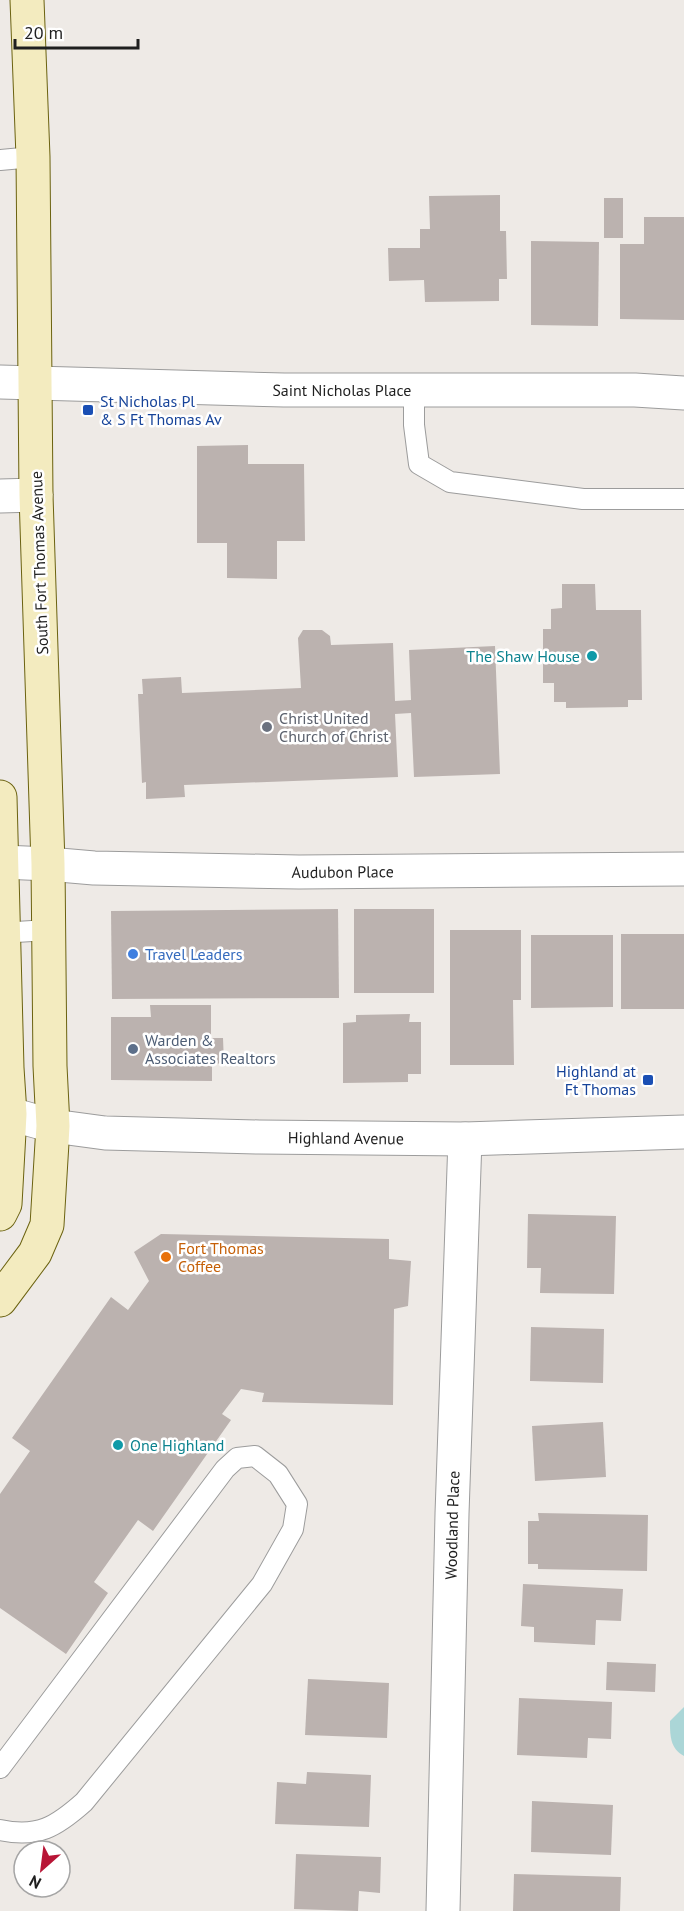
<svg xmlns="http://www.w3.org/2000/svg" width="684" height="1911" viewBox="0 0 684 1911" font-family="'PT Sans',sans-serif">
	<rect width="100%" height="100%" fill="#eeeae6"/>
	<!-- water -->
	<path fill="#abd6d7" d="M684,1707V1756C670,1749 670,1735 670,1721Z"/>
	<!-- building -->
	<g fill="#bbb2af">
		<polygon points="500,195 500,231 506,231 507,279 499,279 499,301 425,302 424,280 389,281 388,248 420,248 420,229 430,229 429,196"/>
		<rect x="604" y="198" width="19" height="40"/>
		<polygon points="644,217 684,217 684,320 620,319 620,244 644,244"/>
		<polygon points="531,241 599,242 598,326 531,325"/>
		<polygon points="248,445 248,464 304,464 305,541 277,541 277,579 227,578 227,543 197,543 197,446"/>
		<polygon points="562,584 595,584 596,610 641,610 642,700 628,700 628,707 566,708 566,702 554,702 554,683 543,683 543,629 551,629 551,609 562,608"/>
		<polygon points="303,630 322,630 330,636 331,645 393,643 395,701 411,700 409,650 495,646 500,774 414,777 411,713 395,714 398,777 184,785 185,797 146,799 146,782 142,783 138,694 143,694 142,679 181,677 182,693 301,688 298,638"/>
		<polygon points="338,909 339,998 112,999 111,911"/>
		<rect x="354" y="909" width="80" height="84"/>
		<polygon points="450,930 521,930 521,1000 513,1000 514,1065 450,1065"/>
		<rect x="621" y="934" width="63" height="75"/>
		<polygon points="531,935 613,935 613,1007 531,1008"/>
		<polygon points="150,1005 211,1005 211,1038 223,1038 224,1064 212,1063 212,1081 111,1080 111,1017 151,1017"/>
		<polygon points="410,1014 409,1022 421,1022 421,1074 408,1074 408,1082 343,1083 343,1023 356,1022 356,1015"/>
		<polygon points="528,1214 616,1216 614,1294 540,1293 541,1268 527,1268"/>
		<polygon points="161,1234 389,1239 389,1259 411,1261 408,1306 394,1309 393,1405 262,1402 264,1393 241,1389 222,1414 231,1420 153,1531 138,1520 94,1582 108,1593 66,1654 0,1608 0,1494 30,1451 12,1438 111,1297 128,1310 149,1281 134,1252"/>
		<polygon points="531,1327 604,1329 603,1383 530,1381"/>
		<polygon points="603,1422 606,1477 535,1481 532,1426"/>
		<polygon points="538,1513 648,1515 647,1571 538,1569 538,1564 528,1564 528,1521 539,1521"/>
		<polygon points="523,1584 623,1589 621,1621 596,1620 595,1645 534,1642 534,1627 521,1626"/>
		<polygon points="607,1662 656,1664 655,1692 606,1690"/>
		<polygon points="308,1679 389,1683 387,1738 305,1735"/>
		<polygon points="519,1698 612,1702 611,1739 588,1738 587,1758 517,1755"/>
		<polygon points="307,1772 371,1775 369,1827 275,1824 277,1782 306,1784"/>
		<polygon points="532,1801 613,1805 611,1855 531,1852"/>
		<polygon points="296,1854 381,1857 380,1893 359,1891 358,1911 294,1909"/>
		<polygon points="514,1874 621,1877 620,1911 513,1911"/>
	</g>
	<g fill="none" stroke-linecap="round" stroke-linejoin="round">
		<defs>
			<g id="service">
				<polyline points="0,160 33,157"/>
				<polyline points="414,390 414,425 419,464 450,482 583,499 684,499"/>
				<polyline points="0,933 48,930"/>
				<path d="M0,1768L225,1469L237,1458L255,1456L278,1474L297,1504L293,1529L262,1584L84,1802C56,1827 38,1838 0,1830"/>
			</g>
			<g id="minor">
				<path id="s1" d="M0,382L284,390H635L684,393"/>
				<polyline points="0,496 36,495"/>
				<path id="s2" d="M3,862L48,864L94,868L299,872L684,869"/>
				<path id="s3" d="M443,1911L452,1514L465,1139"/>
			</g>
			<g id="tertiary">
				<path id="s4" d="M10,1114L53,1126L105,1133L259,1137L465,1139L684,1132"/>
			</g>
			<g id="secondary">
				<polyline points="0,797 7,1068 10,1114 5,1204 0,1214"/>
				<polyline points="0,1300 35,1253 47,1225 53,1126 50,1066 48,864 36,495 33,157 27,0"/>
			</g>
		</defs>
		<!-- service casing -->
		<use href="#service" stroke="#9c9c9c" stroke-width="22"/>
		<!-- minor casing -->
		<use href="#minor" stroke="#9c9c9c" stroke-width="35"/>
		<!-- tertiary casing -->
		<use href="#tertiary" stroke="#9c9c9c" stroke-width="35"/>
		<!-- secondary casing -->
		<use href="#secondary" stroke="#6b6210" stroke-width="35"/>
		<!-- service -->
		<use href="#service" stroke="#fff" stroke-width="20"/>
		<!-- minor -->
		<use href="#minor" stroke="#fff" stroke-width="33"/>
		<!-- tertiary -->
		<use href="#tertiary" stroke="#fff" stroke-width="33"/>
		<!-- secondary -->
		<use href="#secondary" stroke="#f3ebbf" stroke-width="33"/>
	</g>
	<!-- markers -->
	<g fill="#1a4fb4" stroke="#fff" stroke-width="2">
		<rect x="82" y="404" width="12" height="12" rx="3"/>
		<rect x="642" y="1074" width="12" height="12" rx="3"/>
	</g>
	<g fill="#0f9aa8" stroke="#fff" stroke-width="2">
		<circle cx="592" cy="656" r="6"/>
		<circle cx="118" cy="1445" r="6"/>
	</g>
	<circle fill="#6b7280" stroke="#fff" stroke-width="2" cx="267" cy="727" r="6"/>
	<circle fill="#3f7fe0" stroke="#fff" stroke-width="2" cx="133" cy="954" r="6"/>
	<circle fill="#5c6f8a" stroke="#fff" stroke-width="2" cx="133" cy="1049" r="6"/>
	<circle fill="#e8710a" stroke="#fff" stroke-width="2" cx="166" cy="1257" r="6"/>
	<g text-anchor="middle" dominant-baseline="central" stroke-width="5" stroke-linejoin="round" paint-order="stroke">
		<!-- street labels -->
		<g font-size="16" fill="#1f1f1f" stroke="#fff">
			<text stroke="none"><textPath href="#s1" startOffset="342">Saint Nicholas Place</textPath></text>
			<text transform="translate(39 563) rotate(-92)">South Fort Thomas Avenue</text>
			<text stroke="none"><textPath href="#s2" startOffset="340">Audubon Place</textPath></text>
			<text stroke="none"><textPath href="#s4" startOffset="338">Highland Avenue</textPath></text>
			<text stroke="none"><textPath href="#s3" startOffset="386">Woodland Place</textPath></text>
		</g>
		<!-- transit labels -->
		<g font-size="16" fill="#164399" stroke="#fff" text-anchor="start">
			<text x="100" y="401">St Nicholas Pl<tspan x="100" dy="18">&amp; S Ft Thomas Av</tspan></text>
			<text x="636" y="1071" text-anchor="end">Highland at<tspan x="636" dy="18">Ft Thomas</tspan></text>
		</g>
		<!-- culture labels -->
		<g font-size="16" fill="#0d838f" stroke="#fff" text-anchor="end">
			<text x="580" y="656">The Shaw House</text>
			<text x="130" y="1445" text-anchor="start">One Highland</text>
		</g>
		<!-- worship labels -->
		<g font-size="16" fill="#5b616d" stroke="#fff" text-anchor="start">
			<text x="279" y="718">Christ United<tspan x="279" dy="18">Church of Christ</tspan></text>
		</g>
		<!-- shop labels -->
		<g font-size="16" fill="#366cbe" stroke="#fff" text-anchor="start">
			<text x="145" y="954">Travel Leaders</text>
		</g>
		<!-- service labels -->
		<g font-size="16" fill="#4e5e75" stroke="#fff" text-anchor="start">
			<text x="145" y="1040">Warden &amp;<tspan x="145" dy="18">Associates Realtors</tspan></text>
		</g>
		<!-- food labels -->
		<g font-size="16" fill="#c56008" stroke="#fff" text-anchor="start">
			<text x="178" y="1248">Fort Thomas<tspan x="178" dy="18">Coffee</tspan></text>
		</g>
	</g>
	<!-- north arrow -->
	<g transform="translate(42 1869) rotate(208)"><circle r="28" fill="#ffffff" stroke="#a5a5a5" stroke-width="1.5"/>
	<path d="M0-4.5L10 22L0 15L-10 22Z" fill="#b81536"/>
	<text y="-9" font-size="16" font-weight="bold" text-anchor="middle" fill="#1f1f1f">N</text>
	</g>
	<!-- scale -->
	<path d="M15 39v9h123v-9" fill="none" stroke="#1f1f1f" stroke-width="3"/>
	<text x="24" y="39" font-size="18" fill="#1f1f1f" stroke="#ffffff" stroke-width="4.5" paint-order="stroke">20 m</text>
</svg>
